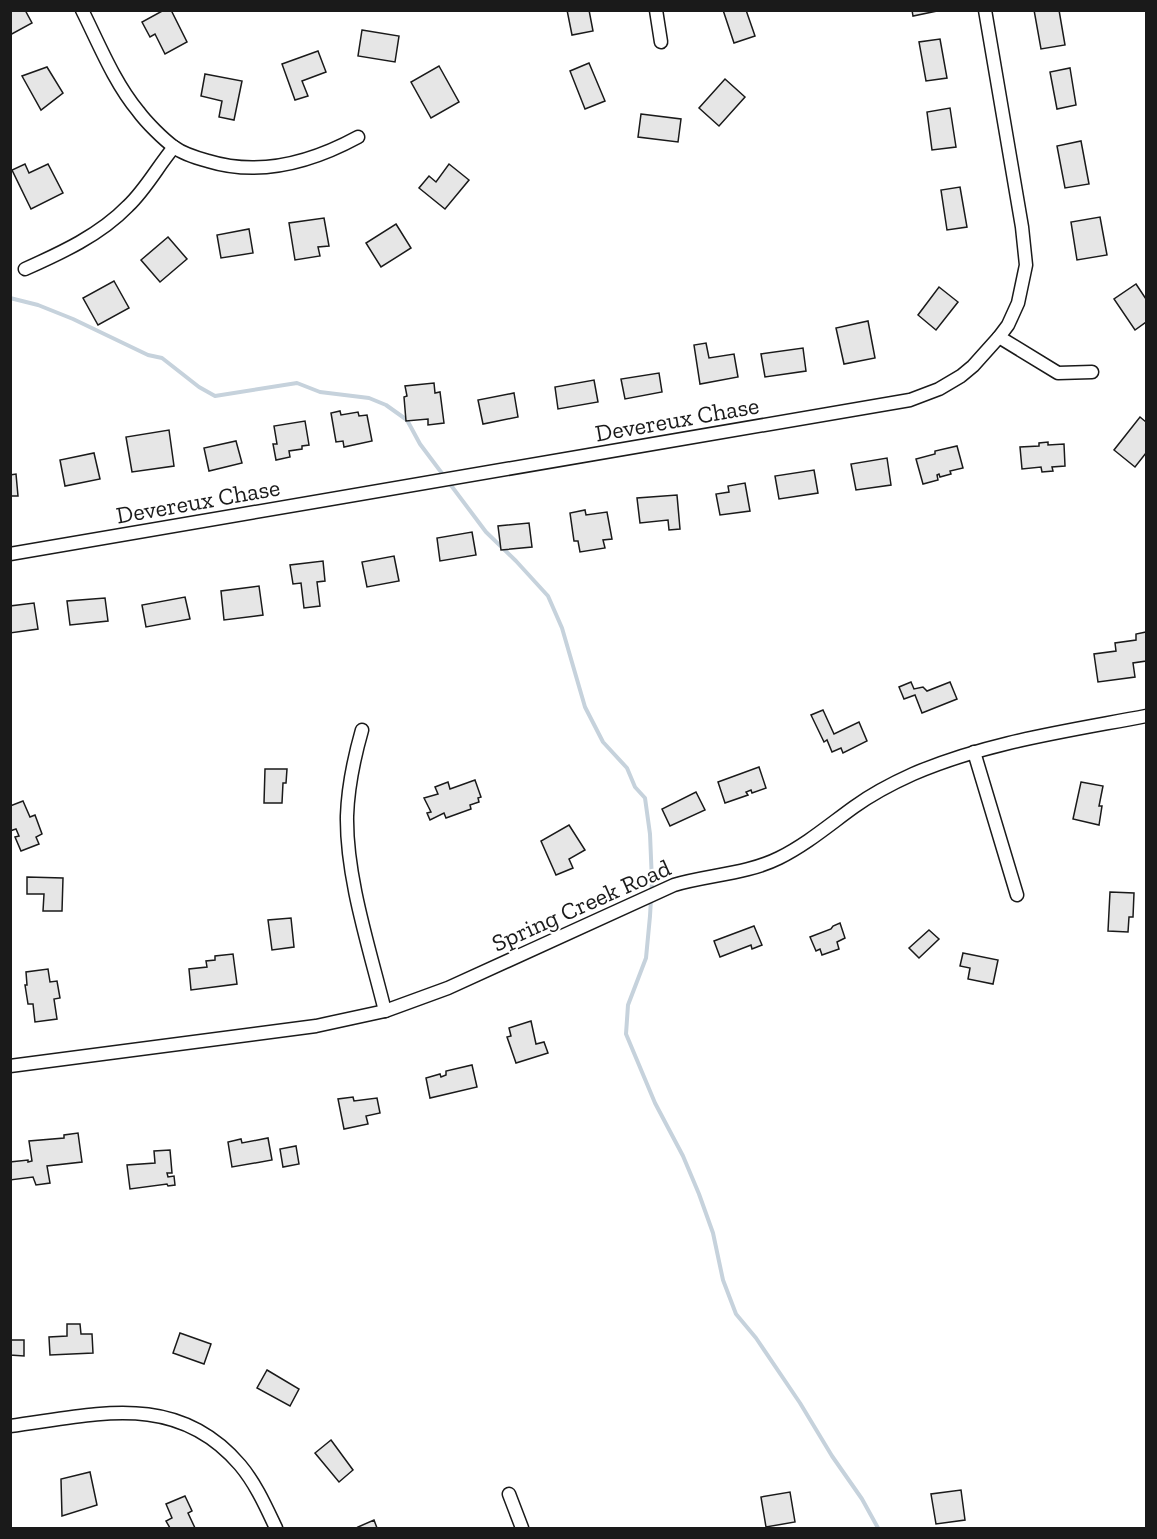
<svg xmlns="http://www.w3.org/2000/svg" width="1157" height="1539" viewBox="0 0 1157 1539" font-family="'Zilla Slab',serif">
	<rect width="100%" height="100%" fill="#fff"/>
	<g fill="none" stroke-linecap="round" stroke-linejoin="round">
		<!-- stream -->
		<polyline stroke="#c6d2dc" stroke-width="4" points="10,298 38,305 73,319 148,355 162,358 199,387 215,396 297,383 320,392 369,398 386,405 407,420 420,444 486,532 516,561 548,596 562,628 585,707 603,742 627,768 635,787 645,798 650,834 652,882 650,916 646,958 628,1005 626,1034 655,1103 683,1156 699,1194 713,1233 723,1280 736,1314 756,1338 800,1403 832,1456 862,1499 878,1528"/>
	</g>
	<!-- building -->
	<g fill="#e6e6e6" stroke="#1a1a1a" stroke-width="1.5">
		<polygon points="10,10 25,10 32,23 10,35"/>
		<polygon points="164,10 171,10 187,42 165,54 155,34 150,37 142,22"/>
		<polygon points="567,10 589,10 593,31 572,35"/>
		<polygon points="723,10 746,10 755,36 734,43"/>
		<polygon points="912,10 936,10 937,11 913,16"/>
		<polygon points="1034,10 1059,10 1065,45 1041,49"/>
		<polygon points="362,30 399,36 395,62 358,56"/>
		<polygon points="940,39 947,78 926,81 919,42"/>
		<polygon points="318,51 326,72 302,81 308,96 295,100 282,64"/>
		<polygon points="589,63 605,101 585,109 570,71"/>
		<polygon points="439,66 459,102 431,118 411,82"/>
		<polygon points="47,67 63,93 41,110 22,76"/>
		<polygon points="1070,68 1076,105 1057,109 1050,72"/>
		<polygon points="205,74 242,81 234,120 219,117 222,101 201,96"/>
		<polygon points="725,79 745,97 719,126 699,108"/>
		<polygon points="950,108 956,147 932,150 927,112"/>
		<polygon points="641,114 681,119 678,142 638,137"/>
		<polygon points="1081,141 1089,184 1065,188 1057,146"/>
		<polygon points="25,164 29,173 48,164 63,193 31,209 12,170"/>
		<polygon points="449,164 469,180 445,209 419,188 429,176 436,182"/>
		<polygon points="960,187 967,227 947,230 941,190"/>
		<polygon points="1100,217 1107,255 1077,260 1071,222"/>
		<polygon points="324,218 329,246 318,247 320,256 295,260 289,223"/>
		<polygon points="396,224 411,248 381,267 366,243"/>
		<polygon points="249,229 253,253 221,258 217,235"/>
		<polygon points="168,237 187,259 160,282 141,260"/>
		<polygon points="114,281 129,308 98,325 83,298"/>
		<polygon points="1136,284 1146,299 1146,322 1135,330 1114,299"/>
		<polygon points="939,287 958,302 936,330 918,315"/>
		<polygon points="868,321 875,358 844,364 836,328"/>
		<polygon points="706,343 709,358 734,354 738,377 700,384 694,345"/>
		<polygon points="803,348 806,371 765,377 761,354"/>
		<polygon points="659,373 662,392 625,399 621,379"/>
		<polygon points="594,380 598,402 558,409 555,387"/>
		<polygon points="434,383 435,393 440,392 444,423 428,425 428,419 406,421 404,397 407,396 405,386"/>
		<polygon points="514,393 518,417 483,424 478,400"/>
		<polygon points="340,411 341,415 358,412 359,416 367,415 372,441 344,447 343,441 336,442 331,413"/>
		<polygon points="1140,417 1146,422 1146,453 1135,467 1114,450"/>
		<polygon points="305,421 309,445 302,446 302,449 289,451 290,457 276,460 273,444 277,444 274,426"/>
		<polygon points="169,430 174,466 132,472 126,437"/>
		<polygon points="236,441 242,463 209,471 204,448"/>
		<polygon points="1048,442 1048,445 1064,444 1065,466 1052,467 1053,471 1042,472 1041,467 1022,469 1020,447 1039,446 1039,443"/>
		<polygon points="957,446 963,468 950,471 951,474 940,477 939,474 937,475 938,480 923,484 916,459 935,454 935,451"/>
		<polygon points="94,453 100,479 65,486 60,460"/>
		<polygon points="887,458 891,485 856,490 851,464"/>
		<polygon points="814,470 818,493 779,499 775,476"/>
		<polygon points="16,474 18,496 10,496 10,475"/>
		<polygon points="745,483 750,511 720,515 716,494 729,492 728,486"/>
		<polygon points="677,495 680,529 669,530 668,520 640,523 637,498"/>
		<polygon points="585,510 586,515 607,512 612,539 603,540 605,548 580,552 578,541 574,541 570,513"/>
		<polygon points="529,523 532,547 501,550 498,526"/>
		<polygon points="472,532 476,555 440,561 437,538"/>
		<polygon points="394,556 399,581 367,587 362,562"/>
		<polygon points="323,561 325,581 317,582 320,606 304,608 301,583 293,584 290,565"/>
		<polygon points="259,586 263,615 224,620 221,591"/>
		<polygon points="185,597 190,619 146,627 142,605"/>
		<polygon points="105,598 108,621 70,625 67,601"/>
		<polygon points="34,603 38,629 10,633 10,606"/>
		<polygon points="1146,632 1146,661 1133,663 1135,677 1098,682 1094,654 1116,651 1115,643 1136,640 1136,634"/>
		<polygon points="911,682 914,689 923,687 927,691 950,682 957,699 922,713 915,695 904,699 899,687"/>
		<polygon points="823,710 834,734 859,722 867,741 843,753 841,748 832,752 827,740 824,742 811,715"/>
		<polygon points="759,767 766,788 752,793 751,790 746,792 748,795 725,803 718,782"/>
		<polygon points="265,769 287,769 286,783 283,783 282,803 264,803"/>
		<polygon points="475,780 481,797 478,798 479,802 470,805 471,809 446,818 444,813 430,820 427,813 431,812 424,798 438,794 435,787 448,782 450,789"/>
		<polygon points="1081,782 1103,786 1099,806 1102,806 1099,825 1073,819"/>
		<polygon points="696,792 705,810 670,826 662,809"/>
		<polygon points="23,801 30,817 35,815 42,834 36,837 39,844 21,851 15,837 19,836 16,829 10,831 10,806"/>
		<polygon points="569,825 585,850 569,859 573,868 556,875 541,841"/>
		<polygon points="27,877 63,878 62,911 43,911 44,894 27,894"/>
		<polygon points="1110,892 1134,893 1133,917 1129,917 1128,932 1108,931"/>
		<polygon points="291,918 294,947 272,950 268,920"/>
		<polygon points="840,923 845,938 837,942 839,949 822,955 820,949 816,951 810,937 831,929 833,926"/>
		<polygon points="754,926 762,945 752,949 751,945 720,957 714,941"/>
		<polygon points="929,930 939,939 919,958 909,948"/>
		<polygon points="963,953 998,960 993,984 968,979 970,968 960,966"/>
		<polygon points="233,954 237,984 191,990 189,969 207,967 206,961 215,960 215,956"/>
		<polygon points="48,969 50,982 57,981 60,998 54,999 57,1019 35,1022 33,1004 28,1004 25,985 27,985 26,972"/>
		<polygon points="531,1021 536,1044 544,1042 548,1053 516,1063 507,1037 511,1036 509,1028"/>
		<polygon points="472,1065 477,1087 430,1098 426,1078 440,1074 441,1077 446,1075 446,1071"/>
		<polygon points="353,1097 354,1101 377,1098 380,1113 366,1116 368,1124 344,1129 338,1099"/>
		<polygon points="78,1133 82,1162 47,1166 50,1183 36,1185 33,1177 10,1180 10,1162 28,1160 28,1162 32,1161 29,1141 64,1138 64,1135"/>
		<polygon points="268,1138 272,1160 232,1167 228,1142 241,1139 242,1143"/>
		<polygon points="296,1146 299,1164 283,1167 280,1149"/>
		<polygon points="170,1150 172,1173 167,1173 168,1177 174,1176 175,1185 168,1186 167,1184 130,1189 127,1165 155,1163 154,1151"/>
		<polygon points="67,1324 80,1324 81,1334 92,1334 93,1353 50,1355 49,1337 67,1336"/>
		<polygon points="180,1333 211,1344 204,1364 173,1353"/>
		<polygon points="10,1340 24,1340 24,1356 10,1355"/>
		<polygon points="267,1370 299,1389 290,1406 257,1388"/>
		<polygon points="331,1440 353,1470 339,1482 315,1453"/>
		<polygon points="90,1472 97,1505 62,1516 61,1479"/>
		<polygon points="961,1490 965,1520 936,1524 931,1494"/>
		<polygon points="790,1492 795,1522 766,1527 761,1497"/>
		<polygon points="185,1496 192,1511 188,1513 195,1528 170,1528 166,1521 172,1518 166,1504"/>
		<polygon points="374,1520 377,1528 359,1528 358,1527"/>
	</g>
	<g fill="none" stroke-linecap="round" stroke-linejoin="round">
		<defs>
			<g id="street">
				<path d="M82,10C99,44 114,82 138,111C146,122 163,139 174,147C183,154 197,158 208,161C260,177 312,162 358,137"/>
				<polyline points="656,10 661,42"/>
				<path d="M25,269C61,253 100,235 128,206C146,189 158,166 174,147"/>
				<polyline points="999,337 1058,373 1092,372"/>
				<polyline points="10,554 910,400 939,389 961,376 973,366 999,337 1008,325 1018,303 1026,265 1022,227 985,10"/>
				<path d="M362,730C354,758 348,786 347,816C346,878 370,950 385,1011"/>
				<polyline points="974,752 1017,895"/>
				<path d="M10,1066L316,1026L385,1011L448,988L674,885C708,875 747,874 779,858C807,844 829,825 854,807C872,794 893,783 913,774C987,742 1068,731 1146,716"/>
				<path d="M10,1426C95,1415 176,1390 240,1465C256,1484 266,1507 276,1528"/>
				<polyline points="509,1494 522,1528"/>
			</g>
		</defs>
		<!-- street casing -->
		<use href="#street" stroke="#1a1a1a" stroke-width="15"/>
		<!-- street -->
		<use href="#street" stroke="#fff" stroke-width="12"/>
	</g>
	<g text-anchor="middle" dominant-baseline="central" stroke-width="4.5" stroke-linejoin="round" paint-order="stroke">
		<!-- street labels -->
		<g font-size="24" fill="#1a1a1a" stroke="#fff">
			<text transform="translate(677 419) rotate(-10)">Devereux Chase</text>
			<text transform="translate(198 501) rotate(-10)">Devereux Chase</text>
			<text transform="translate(581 905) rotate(-24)">Spring Creek Road</text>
		</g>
	</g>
	<!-- border -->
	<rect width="1157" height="1539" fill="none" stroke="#1a1a1a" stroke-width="24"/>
</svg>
